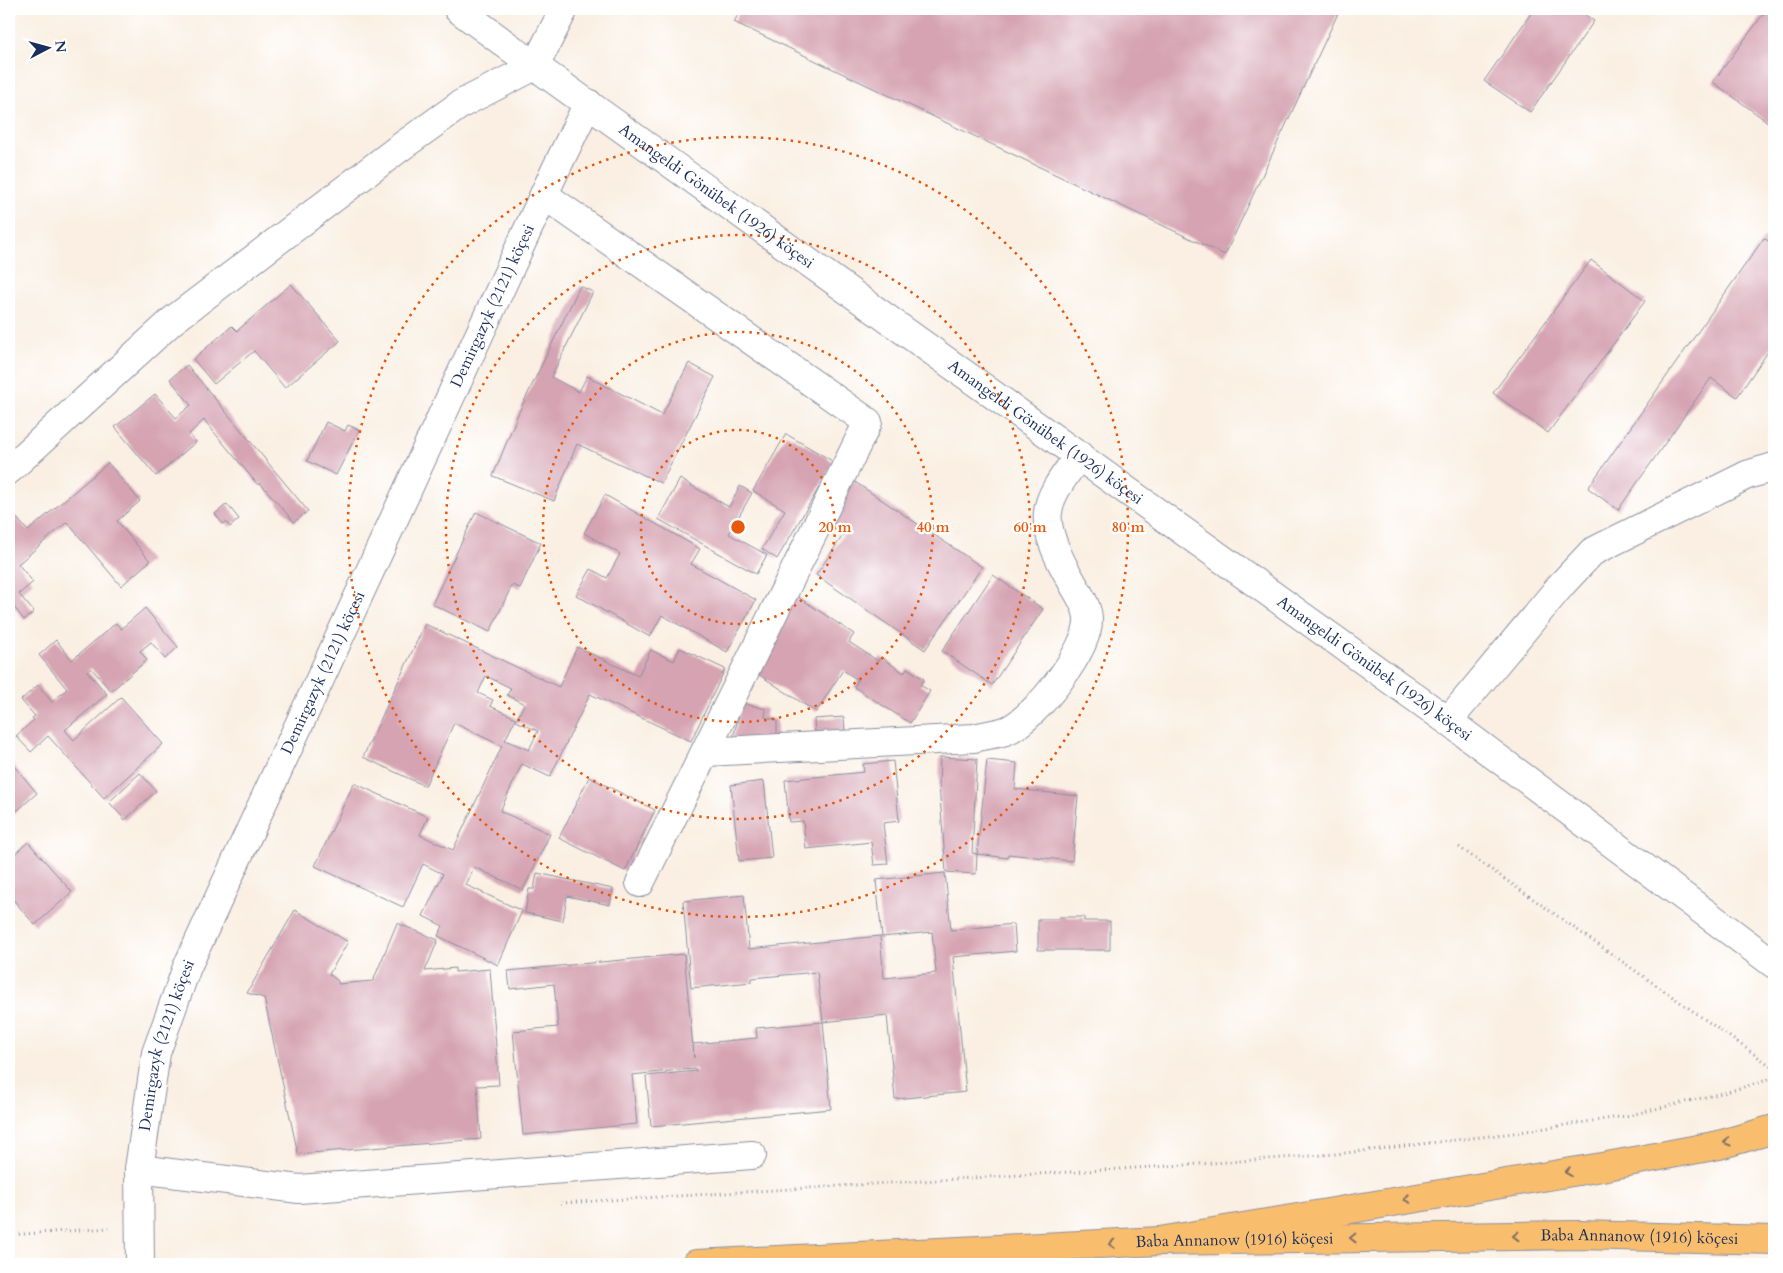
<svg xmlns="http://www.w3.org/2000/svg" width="1783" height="1273" viewBox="0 0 1783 1273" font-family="Cardo,serif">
	<rect width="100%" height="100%" fill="#fff"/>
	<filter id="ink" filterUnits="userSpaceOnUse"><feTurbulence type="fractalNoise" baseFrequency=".02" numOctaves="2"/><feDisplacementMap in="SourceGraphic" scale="10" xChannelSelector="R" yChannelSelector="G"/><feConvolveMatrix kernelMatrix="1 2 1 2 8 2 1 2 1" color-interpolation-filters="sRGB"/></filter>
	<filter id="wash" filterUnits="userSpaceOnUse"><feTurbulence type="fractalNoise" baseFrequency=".0096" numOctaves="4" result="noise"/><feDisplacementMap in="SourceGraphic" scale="20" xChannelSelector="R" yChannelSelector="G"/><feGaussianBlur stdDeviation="1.12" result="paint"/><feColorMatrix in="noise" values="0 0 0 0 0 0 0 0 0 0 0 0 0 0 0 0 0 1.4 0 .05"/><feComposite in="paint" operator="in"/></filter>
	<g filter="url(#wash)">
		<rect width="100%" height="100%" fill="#faefe2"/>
		<g id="blocks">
			<!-- building -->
			<g fill="#d5a3b2" fill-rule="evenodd">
				<polygon points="741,9 1340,9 1225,255 734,22"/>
				<polygon points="1534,9 1577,9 1594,21 1530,112 1484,81"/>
				<polygon points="1767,9 1774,9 1774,115 1769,123 1713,82"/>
				<polygon points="1764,238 1774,245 1774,343 1737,397 1711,378 1618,510 1588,488"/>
				<polygon points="1591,260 1645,301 1548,433 1493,393"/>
				<polygon points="291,284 340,341 285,388 254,351 214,384 193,359 232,326 237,331"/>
				<polygon points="580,286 593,292 551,377 579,392 587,376 662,415 689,363 715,377 661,483 577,444 554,501 493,476 518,414"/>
				<polygon points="187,365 308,511 294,522 260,483 258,485 204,420 189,434 196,442 156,476 115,427 155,394 176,418 191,405 170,379"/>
				<polygon points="326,422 345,431 348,425 359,430 336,475 307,461"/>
				<polygon points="786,434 834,462 777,559 762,549 785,510 753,491"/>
				<polygon points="108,463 140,501 117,521 150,561 121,586 67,522 18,564 33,582 19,594 34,612 24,620 14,607 9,611 9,522 15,516 28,531"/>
				<polygon points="680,479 729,507 740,486 752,493 729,534 767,555 756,574 658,519"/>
				<polygon points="852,480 982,567 925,650 816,575 846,531 829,521"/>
				<polygon points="605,495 700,549 691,564 756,600 727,652 662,615 650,637 576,595 591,569 607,578 620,554 584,533"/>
				<polygon points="227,504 239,519 230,527 226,522 223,524 215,514"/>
				<polygon points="476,512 541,543 520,588 512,585 490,632 432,604"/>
				<polygon points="993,575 1043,609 992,685 942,651"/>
				<polygon points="792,593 854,634 849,642 878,661 881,657 904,673 907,668 924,679 920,685 930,691 910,723 854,687 858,680 843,670 816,712 752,670"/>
				<polygon points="145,608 178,647 165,659 151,642 140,651 147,660 111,691 91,668 87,671 107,694 65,730 74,740 121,697 163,744 104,798 48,736 31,752 16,736 34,720 32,718 35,716 21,700 38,685 52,702 67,689 39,655 56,640 72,660 116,623 121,629"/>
				<path d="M425,624L559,687L577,647L638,676L651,650L674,661L680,648L725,669L691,741L590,694L550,777L522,764L500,811L550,834L523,890L474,867L466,885L522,911L498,965L438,936L443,926L423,916L443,874L423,864L403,907L315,866L354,783L428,817L420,835L453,850L502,746L454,723L425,786L363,757ZM486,676L511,688L507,695L524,704L516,721L538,731L529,750L505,740L516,718L490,706L493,700L478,693Z"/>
				<polygon points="742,703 766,709 765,717 777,720 777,739 732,742"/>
				<polygon points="844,717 845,731 815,734 814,719"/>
				<polygon points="940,757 977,759 972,853 977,854 976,874 946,872 939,785"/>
				<polygon points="9,760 37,793 9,818"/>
				<polygon points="987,760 1017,763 1015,789 1078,796 1072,861 1008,854 1008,858 977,854"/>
				<polygon points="893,761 899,821 883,823 888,864 874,865 871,842 806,849 803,821 789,822 785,780 864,772 863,764"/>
				<polygon points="140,773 156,791 125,820 109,802"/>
				<polygon points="589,777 655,810 625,871 559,838"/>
				<polygon points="764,781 772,858 739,861 731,785"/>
				<polygon points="28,842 72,892 35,925 9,895 9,859"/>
				<polygon points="537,873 613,889 610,905 567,896 563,921 525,913 529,889 534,889"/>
				<polygon points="945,873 951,930 1014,924 1016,951 953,957 966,1092 895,1099 887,1015 823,1022 817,972 752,978 752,982 691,988 683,901 744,895 749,949 880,936 884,978 936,973 932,932 882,937 876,880"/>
				<polygon points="295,910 348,942 329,974 338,981 338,984 373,981 397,923 438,940 425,971 455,968 455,972 490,969 499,1085 477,1086 481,1139 298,1154 264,998 247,993"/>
				<polygon points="1059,917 1084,917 1084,921 1110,921 1110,950 1038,950 1038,919 1059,919"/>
				<polygon points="684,954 694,1058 693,1044 757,1038 756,1028 823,1022 831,1109 651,1126 646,1076 696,1071 696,1069 679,1070 632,1075 637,1124 523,1135 513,1031 558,1027 554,984 510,989 508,971"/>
			</g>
		</g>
	</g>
	<g filter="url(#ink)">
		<use href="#blocks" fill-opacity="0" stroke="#8a8fa0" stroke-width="1"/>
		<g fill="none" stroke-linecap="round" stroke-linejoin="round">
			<defs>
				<g id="minor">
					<path id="s1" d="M458,9L535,66L1448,721L1774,964"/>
					<polyline points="544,195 868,422 640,883"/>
					<polyline points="9,470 172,321 398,149 461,104 535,66 564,9"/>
					<polyline points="1448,721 1562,584 1592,552 1747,475 1774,467"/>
					<path d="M705,752L974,738C985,735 998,734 1008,730C1035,718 1090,649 1088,618C1087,604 1077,592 1071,580C1061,563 1045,532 1048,512C1050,492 1068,472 1079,455"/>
					<polyline points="139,1169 299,1189 752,1155"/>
					<path id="s2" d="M140,1264L139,1169L156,1053L187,967L553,175L588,103"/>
				</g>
				<g id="major">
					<path id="s3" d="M696,1264L1160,1241L1579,1235L1774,1240"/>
				</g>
				<polyline id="highway" points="1160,1241 1602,1167 1719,1145 1774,1129"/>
			</defs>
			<!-- minor casing -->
			<use href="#minor" stroke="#8a8fa0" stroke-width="30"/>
			<!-- major casing -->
			<use href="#major" stroke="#8a8fa0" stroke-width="30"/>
			<!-- highway casing -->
			<use href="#highway" stroke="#8a8fa0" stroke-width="30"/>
			<!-- path -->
			<g stroke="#8a8fa0" stroke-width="3" stroke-dasharray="1 4" stroke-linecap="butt">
				<polyline points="1459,847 1774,1068"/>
				<polyline points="561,1203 1185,1165 1337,1154 1506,1134 1626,1116 1727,1092 1774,1078"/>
				<polyline points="9,1235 109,1228"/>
			</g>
			<!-- minor -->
			<use href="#minor" stroke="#fff" stroke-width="28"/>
			<!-- major -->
			<use href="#major" stroke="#f9be6d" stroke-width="28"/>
			<!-- highway -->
			<use href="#highway" stroke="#f9be6d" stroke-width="28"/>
		</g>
		<!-- one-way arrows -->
		<defs><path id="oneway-chevron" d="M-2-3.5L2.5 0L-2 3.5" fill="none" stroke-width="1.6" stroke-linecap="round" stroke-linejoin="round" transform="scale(1.25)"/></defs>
		<g stroke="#7f6f65">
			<use href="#oneway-chevron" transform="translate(1727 1142) rotate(164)"/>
			<use href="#oneway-chevron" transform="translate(1568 1172) rotate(171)"/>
			<use href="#oneway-chevron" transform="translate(1407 1199) rotate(170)"/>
			<use href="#oneway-chevron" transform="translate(1516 1236) rotate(179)"/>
			<use href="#oneway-chevron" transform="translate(1353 1238) rotate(179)"/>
			<use href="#oneway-chevron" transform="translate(1112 1244) rotate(177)"/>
		</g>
	</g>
	<!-- distance rings -->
	<g fill="none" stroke="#e8590c" stroke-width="2.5" stroke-dasharray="2.5 5">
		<circle cx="738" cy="527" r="97"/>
		<circle cx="738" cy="527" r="195"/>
		<circle cx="738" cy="527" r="292"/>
		<circle cx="738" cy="527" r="390"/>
	</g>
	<g text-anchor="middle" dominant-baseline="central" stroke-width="4.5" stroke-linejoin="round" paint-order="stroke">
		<!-- street labels -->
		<g font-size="16" fill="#1b2f5e" stroke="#fff">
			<text stroke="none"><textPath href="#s1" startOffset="319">Amangeldi Gönübek (1926) köçesi</textPath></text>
			<text stroke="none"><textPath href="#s2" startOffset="1032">Demirgazyk (2121) köçesi</textPath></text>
			<text stroke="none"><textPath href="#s1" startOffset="724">Amangeldi Gönübek (1926) köçesi</textPath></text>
			<text stroke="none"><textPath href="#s1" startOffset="1129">Amangeldi Gönübek (1926) köçesi</textPath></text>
			<text stroke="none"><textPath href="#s2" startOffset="628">Demirgazyk (2121) köçesi</textPath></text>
			<text stroke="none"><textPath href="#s2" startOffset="222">Demirgazyk (2121) köçesi</textPath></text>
			<text stroke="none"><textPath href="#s3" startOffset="944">Baba Annanow (1916) köçesi</textPath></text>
			<text stroke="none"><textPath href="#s3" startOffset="539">Baba Annanow (1916) köçesi</textPath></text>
		</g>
	</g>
	<circle cx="738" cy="527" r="8" fill="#e8590c" stroke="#fff" stroke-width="2.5"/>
	<g font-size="15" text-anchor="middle" font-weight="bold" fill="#e8590c" stroke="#fff" stroke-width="4.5" stroke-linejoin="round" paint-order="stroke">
		<text x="835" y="532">20 m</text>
		<text x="933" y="532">40 m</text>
		<text x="1030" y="532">60 m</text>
		<text x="1128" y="532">80 m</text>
	</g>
	<!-- margin -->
	<rect width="1783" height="1273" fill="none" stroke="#fff" stroke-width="30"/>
	<!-- north arrow -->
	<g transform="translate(48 48) rotate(84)" stroke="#ffffff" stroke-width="4" paint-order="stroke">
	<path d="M0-4L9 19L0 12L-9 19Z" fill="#1b2f5e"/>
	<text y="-8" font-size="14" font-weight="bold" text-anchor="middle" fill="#1b2f5e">N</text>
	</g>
</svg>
